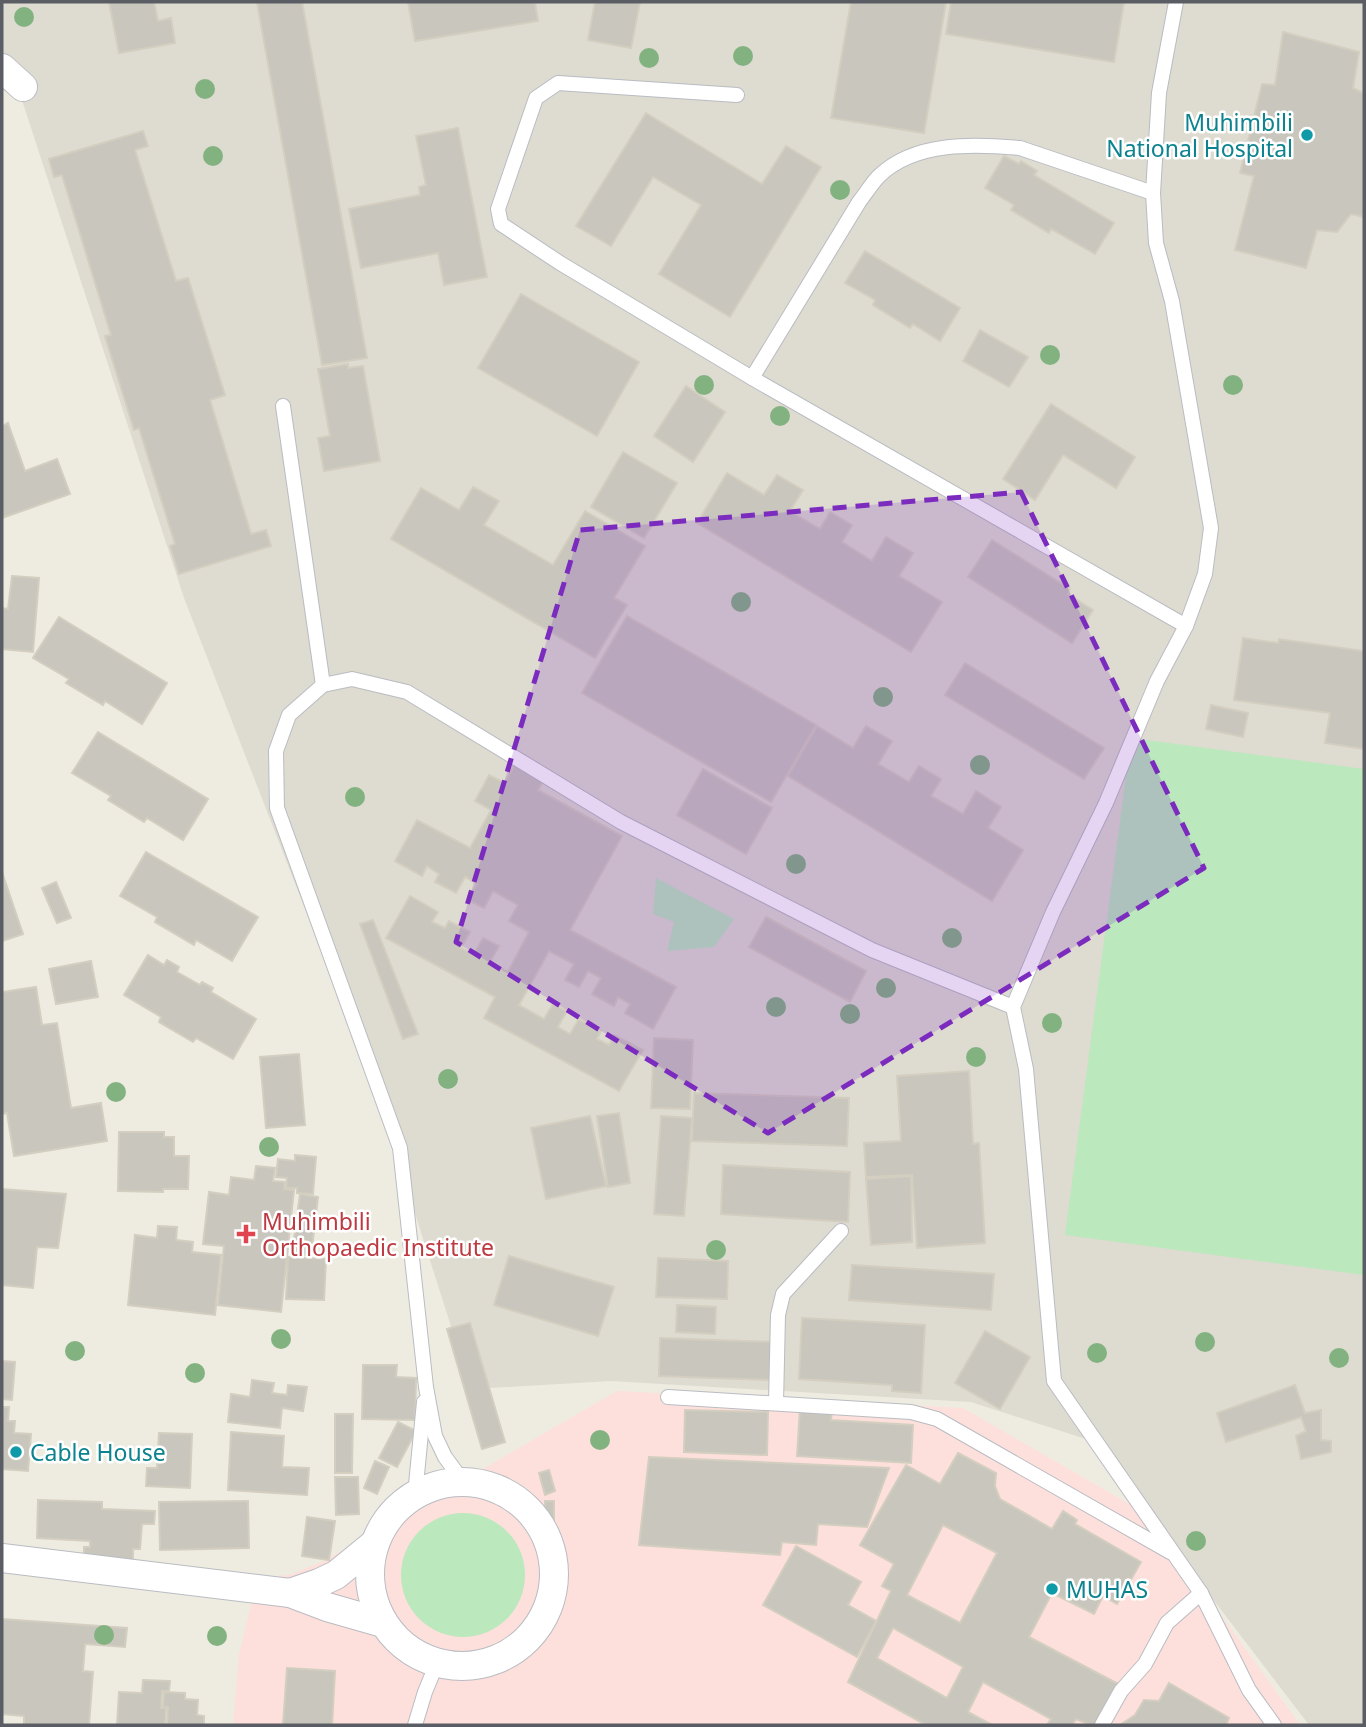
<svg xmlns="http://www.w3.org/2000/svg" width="1366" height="1727" viewBox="0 0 1366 1727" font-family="'Noto Sans',sans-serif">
	<rect width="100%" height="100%" fill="#eeece1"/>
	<!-- education -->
	<polygon fill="#dedbd0" points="2,2 1364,2 1364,1725 1309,1725 1092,1441 971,1402 611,1381 471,1389 377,1094 184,598 21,97 2,79"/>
	<!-- medical -->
	<polygon fill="#fde0db" points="617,1391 963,1408 1150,1516 1300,1725 233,1725 239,1654 257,1580 292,1574 326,1560"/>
	<!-- green -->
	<g fill="#bbe8bd">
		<polygon points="1131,738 1364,769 1364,1275 1065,1235"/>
		<polygon points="656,878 734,919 714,947 667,951 674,922 653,914"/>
		<circle cx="463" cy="1575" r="62"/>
	</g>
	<!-- building -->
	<g fill="#c9c6be" stroke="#d3cebf" stroke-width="2" fill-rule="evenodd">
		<polygon points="109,2 154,2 158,21 171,18 175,43 119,53"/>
		<polygon points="257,2 302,2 367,358 322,365"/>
		<polygon points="408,2 535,2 538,21 415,41"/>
		<polygon points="595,2 640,2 631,48 588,40"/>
		<polygon points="851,2 946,2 924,133 831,118"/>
		<polygon points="951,2 1124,2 1114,62 946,34"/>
		<polygon points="1283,32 1359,52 1353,88 1363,93 1364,97 1364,217 1351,214 1337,232 1317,230 1306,268 1235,250 1254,176 1240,173 1262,84 1275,85"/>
		<polygon points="646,113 762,184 786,146 821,167 730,317 659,274 701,205 653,177 611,246 576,226"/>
		<polygon points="458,128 487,277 444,285 438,253 361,268 349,209 420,195 419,187 426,185 416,136"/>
		<polygon points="143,131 148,146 135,150 176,281 188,278 225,395 210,400 251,534 266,530 271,546 179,574 170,546 175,544 139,428 134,430 105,336 111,335 62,175 54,177 49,159"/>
		<polygon points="1004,156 1019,164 1021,161 1037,171 1034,175 1114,223 1095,254 1051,229 1049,233 1011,210 1014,205 985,188"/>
		<polygon points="865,251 960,308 940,341 913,324 910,328 873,305 875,300 845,283"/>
		<polygon points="521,294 639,362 597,436 478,368"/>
		<polygon points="980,330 1028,357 1009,387 963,361"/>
		<polygon points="348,364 348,368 363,366 380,461 324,471 318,438 330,436 318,369"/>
		<polygon points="686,386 725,412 693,462 654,436"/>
		<polygon points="1051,404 1135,457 1116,488 1063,455 1035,500 1003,479"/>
		<polygon points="8,423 25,471 57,459 70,494 2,518 2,426"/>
		<polygon points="623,452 677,483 644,538 591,507"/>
		<polygon points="727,473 764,495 777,475 803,490 790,511 820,529 830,512 852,525 842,542 872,561 886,537 913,553 899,576 942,602 911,652 697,523"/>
		<polygon points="473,487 499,501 484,525 553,565 585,511 645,546 614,598 627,605 595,658 391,539 421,488 459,510"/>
		<polygon points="992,540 1070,589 1068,594 1093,610 1072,643 968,577"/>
		<polygon points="12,576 39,578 33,652 2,649 2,608 8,609"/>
		<polygon points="627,616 816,725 771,802 582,693"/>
		<polygon points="59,617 167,683 142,724 105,701 103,705 66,683 69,679 33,658"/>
		<polygon points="1243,638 1278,643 1279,639 1364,651 1364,749 1325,743 1330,713 1234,700"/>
		<polygon points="965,663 1104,748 1084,779 945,695"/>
		<polygon points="1211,705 1248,713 1243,737 1206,729"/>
		<polygon points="817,726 853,748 866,726 892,741 878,764 909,782 919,766 941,779 931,796 963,814 976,791 1001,807 988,828 1023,850 992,901 788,776"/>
		<polygon points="98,732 208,799 183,840 147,818 144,822 108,800 111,796 72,773"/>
		<polygon points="515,764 544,780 538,790 622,836 570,930 676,987 653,1029 625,1013 630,1004 618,997 614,1006 592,994 601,978 588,971 579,987 565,980 574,964 549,951 519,1005 544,1019 553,1004 567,1011 558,1027 570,1034 579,1019 601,1031 597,1039 609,1045 614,1035 643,1050 619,1091 484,1018 495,997 386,938 410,896 438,912 432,922 445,928 449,921 470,932 461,948 474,954 483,938 499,946 490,962 508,972 529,932 509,921 518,905 493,891 484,908 468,900 477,884 465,877 456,893 435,882 439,874 427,866 422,876 395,861 417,820 470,848 491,810 475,801 489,775 505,783"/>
		<polygon points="703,769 772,808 746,854 677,815"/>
		<polygon points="146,852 258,917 232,961 196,940 194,945 155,922 157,917 120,896"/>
		<polygon points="2,872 23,934 2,941"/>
		<polygon points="56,882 71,918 57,923 42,888"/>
		<polygon points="766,917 866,971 850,1002 749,947"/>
		<polygon points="373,920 418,1034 403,1039 360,924"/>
		<polygon points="148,955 164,965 167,960 179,967 177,972 200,985 202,982 213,988 211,992 256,1019 233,1059 196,1038 193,1042 159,1022 161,1017 124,995"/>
		<polygon points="91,961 98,997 56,1004 49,969"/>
		<polygon points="36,987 42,1025 57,1023 71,1108 101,1103 107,1141 14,1156 7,1113 2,1114 2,992"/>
		<polygon points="654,1038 693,1040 690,1109 651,1108"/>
		<polygon points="299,1054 305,1125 266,1128 260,1057"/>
		<polygon points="969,1071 973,1144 979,1143 985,1243 917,1248 912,1175 866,1177 864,1143 901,1141 897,1076"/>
		<polygon points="694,1093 849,1098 847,1146 692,1141"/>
		<polygon points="619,1113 630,1183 608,1187 597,1116"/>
		<polygon points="590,1116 606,1186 546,1199 531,1128"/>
		<polygon points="661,1116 692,1118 684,1216 654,1214"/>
		<polygon points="119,1132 164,1132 164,1137 174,1137 174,1156 189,1156 188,1189 163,1189 163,1192 118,1191"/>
		<polygon points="295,1155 316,1157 313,1194 297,1193 297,1188 286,1188 287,1178 276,1177 278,1159 295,1161"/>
		<polygon points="723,1165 850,1172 848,1222 721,1214"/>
		<polygon points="256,1166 275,1168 273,1181 285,1182 284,1189 294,1190 281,1312 218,1305 224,1246 203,1244 209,1192 229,1195 231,1177 254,1180"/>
		<polygon points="911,1176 912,1242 871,1245 866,1179"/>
		<polygon points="2,1189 66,1194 58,1248 37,1247 33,1288 2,1285"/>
		<polygon points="300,1194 318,1197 311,1256 292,1253"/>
		<polygon points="158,1226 177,1227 176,1240 193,1242 192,1252 221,1255 215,1315 128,1305 135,1235 157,1238"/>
		<polygon points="509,1256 614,1287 598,1336 494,1305"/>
		<polygon points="288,1257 326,1259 324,1300 286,1299"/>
		<polygon points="658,1258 728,1261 727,1299 656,1297"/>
		<polygon points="852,1265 994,1274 991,1310 849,1300"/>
		<polygon points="677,1305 716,1307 715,1334 676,1332"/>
		<polygon points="802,1318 925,1325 921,1393 892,1391 892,1385 799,1379"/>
		<polygon points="470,1323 505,1442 482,1449 447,1329"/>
		<polygon points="985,1331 1030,1357 1000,1409 955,1383"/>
		<polygon points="660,1338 773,1342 772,1380 659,1376"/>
		<polygon points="2,1361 15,1362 12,1400 2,1399"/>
		<polygon points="363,1365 397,1365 396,1377 416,1378 415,1420 362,1419"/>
		<polygon points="252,1380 274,1383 272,1393 287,1395 288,1385 307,1387 303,1411 282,1408 280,1428 228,1422 231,1394 250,1397"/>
		<polygon points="1295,1385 1305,1413 1321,1410 1321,1440 1331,1441 1331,1452 1301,1459 1296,1436 1306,1431 1301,1417 1226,1442 1217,1413"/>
		<polygon points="2,1407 9,1407 8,1421 15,1421 14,1433 31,1434 28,1471 2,1469"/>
		<polygon points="800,1408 832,1410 831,1420 913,1425 911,1463 797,1456"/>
		<polygon points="685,1410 768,1412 767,1455 684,1452"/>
		<polygon points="335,1414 353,1414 352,1473 335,1473"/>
		<polygon points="398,1422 416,1431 397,1467 379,1458"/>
		<polygon points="231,1432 284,1436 282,1467 309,1468 307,1495 228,1490"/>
		<polygon points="159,1433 192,1434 190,1488 146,1486 147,1468 157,1468"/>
		<path d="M958,1453L996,1473L995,1486L1000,1499L1052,1529L1063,1511L1077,1520L1075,1524L1141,1562L1117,1604L1103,1596L1094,1614L1052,1593L1029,1637L1122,1686L1100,1725H1091L1076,1719L1072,1725H1047L1051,1719L983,1682L968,1712L992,1725H926L848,1682L891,1591L882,1586L894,1564L860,1545L906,1465L940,1484ZM943,1525L997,1553L960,1623L907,1595ZM893,1628L963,1667L947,1698L877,1658Z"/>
		<polygon points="649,1457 889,1468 867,1527 818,1524 816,1545 782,1542 780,1555 639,1545"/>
		<polygon points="375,1461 389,1467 377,1494 364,1488"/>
		<polygon points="549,1470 555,1491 545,1495 539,1473"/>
		<polygon points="335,1477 358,1477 359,1514 336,1515"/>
		<polygon points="38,1500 102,1502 102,1509 155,1511 154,1524 142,1524 140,1549 133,1549 133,1560 84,1558 84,1547 90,1547 90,1541 37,1538"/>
		<polygon points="248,1501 249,1548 160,1550 159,1502"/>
		<rect x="545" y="1501" width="9" height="20"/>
		<polygon points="307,1517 335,1521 329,1560 302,1556"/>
		<polygon points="796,1546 861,1582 848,1605 876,1621 857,1657 763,1605"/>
		<polygon points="2,1619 127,1628 125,1647 85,1644 83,1671 93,1672 89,1725 24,1725 24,1716 2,1714"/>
		<polygon points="287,1668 335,1671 332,1725 283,1725"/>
		<polygon points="143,1680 170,1681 169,1691 162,1691 161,1708 166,1708 165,1725 117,1725 119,1692 142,1693"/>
		<polygon points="1169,1683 1229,1718 1226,1725 1120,1725 1135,1715 1144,1700 1159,1701"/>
		<polygon points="164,1692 185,1693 185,1699 198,1700 197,1715 204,1716 204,1725 167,1725 168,1707 163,1707"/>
	</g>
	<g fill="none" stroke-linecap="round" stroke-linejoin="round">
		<defs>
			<g id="service">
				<polyline points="1176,2 1159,93 1153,193 1156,243 1172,301 1211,528 1205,574 1186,626 1157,681 1106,803 1053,912 1013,1007 1026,1069 1054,1381 1201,1593 1249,1690 1274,1725"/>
				<polyline points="737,95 558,83 536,98 498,209 501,224 560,263 752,378 1186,626"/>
				<path d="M752,378L859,202C866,193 872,183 879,176C915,141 975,144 1020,148L1153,193"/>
				<polyline points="283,406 323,685"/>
				<polyline points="668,1397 911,1412 937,1419 1170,1552"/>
				<polyline points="776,1403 778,1315 783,1294 841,1231"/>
				<polyline points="496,1489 459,1476 445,1457 435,1436 426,1387 400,1148 277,808 276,751 289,715 323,685 352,679 407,692 621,822 872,950 1013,1007"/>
				<polyline points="415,1495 424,1402"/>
				<polyline points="415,1725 425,1692 437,1663"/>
				<polyline points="1102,1725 1121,1691 1145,1664 1167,1623 1201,1593"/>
			</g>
			<g id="minor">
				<polyline points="2,68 23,87"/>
				<circle cx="462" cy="1574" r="92"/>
				<polyline points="2,1558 290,1593 327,1607 383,1623"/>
				<polyline points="290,1593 319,1583 336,1575 374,1544"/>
			</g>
		</defs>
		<!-- service casing -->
		<use href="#service" stroke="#b9bcc2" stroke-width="16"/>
		<!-- minor casing -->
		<use href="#minor" stroke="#b9bcc2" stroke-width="30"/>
		<!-- service -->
		<use href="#service" stroke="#fff" stroke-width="14"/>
		<!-- minor -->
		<use href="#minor" stroke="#fff" stroke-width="28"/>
	</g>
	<!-- trees -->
	<g fill="#83b281">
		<circle cx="24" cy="17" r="10"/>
		<circle cx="743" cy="56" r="10"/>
		<circle cx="649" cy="58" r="10"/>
		<circle cx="205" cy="89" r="10"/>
		<circle cx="213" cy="156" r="10"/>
		<circle cx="840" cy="190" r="10"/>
		<circle cx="1050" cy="355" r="10"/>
		<circle cx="704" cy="385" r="10"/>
		<circle cx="1233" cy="385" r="10"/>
		<circle cx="780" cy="416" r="10"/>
		<circle cx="741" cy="602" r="10"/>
		<circle cx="883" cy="697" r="10"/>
		<circle cx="980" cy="765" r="10"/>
		<circle cx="355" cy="797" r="10"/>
		<circle cx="796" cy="864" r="10"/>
		<circle cx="952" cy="938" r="10"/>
		<circle cx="886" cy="988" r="10"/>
		<circle cx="776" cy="1007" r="10"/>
		<circle cx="850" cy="1014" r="10"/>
		<circle cx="1052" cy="1023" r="10"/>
		<circle cx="976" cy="1057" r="10"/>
		<circle cx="448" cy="1079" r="10"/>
		<circle cx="116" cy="1092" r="10"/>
		<circle cx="269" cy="1147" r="10"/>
		<circle cx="716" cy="1250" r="10"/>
		<circle cx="281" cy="1339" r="10"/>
		<circle cx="1205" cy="1342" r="10"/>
		<circle cx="75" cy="1351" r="10"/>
		<circle cx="1097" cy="1353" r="10"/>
		<circle cx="1339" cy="1358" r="10"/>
		<circle cx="195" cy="1373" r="10"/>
		<circle cx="600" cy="1440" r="10"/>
		<circle cx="1196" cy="1541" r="10"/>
		<circle cx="104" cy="1635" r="10"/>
		<circle cx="217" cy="1636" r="10"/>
	</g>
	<!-- marked area -->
	<path fill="#7b2cbf" fill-opacity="0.2" stroke="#7b2cbf" stroke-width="5" stroke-dasharray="14 9" stroke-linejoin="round" d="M1021,492L1204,868L768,1133L456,942L580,530Z"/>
	<!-- markers -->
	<g fill="#0f9aa8" stroke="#fff" stroke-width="2.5">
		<circle cx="1307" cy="135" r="7"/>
		<circle cx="16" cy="1452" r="7"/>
		<circle cx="1052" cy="1589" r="7"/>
	</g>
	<path fill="#e0444e" stroke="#fff" stroke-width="2.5" d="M242.5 1223.5h7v7h7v7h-7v7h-7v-7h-7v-7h7z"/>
	<g text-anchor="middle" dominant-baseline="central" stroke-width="5" stroke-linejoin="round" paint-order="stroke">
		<!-- culture labels -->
		<g font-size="23" fill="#0d838f" stroke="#fff" text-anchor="start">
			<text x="1293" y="122" text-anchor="end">Muhimbili<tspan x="1293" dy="26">National Hospital</tspan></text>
			<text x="30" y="1452">Cable House</text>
			<text x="1066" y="1589">MUHAS</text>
		</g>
		<!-- health labels -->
		<g font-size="23" fill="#be3a42" stroke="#fff" text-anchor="start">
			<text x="262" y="1221">Muhimbili<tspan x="262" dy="26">Orthopaedic Institute</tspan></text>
		</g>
	</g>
	<!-- border -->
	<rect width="1366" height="1727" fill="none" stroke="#5a5e64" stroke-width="7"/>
</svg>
